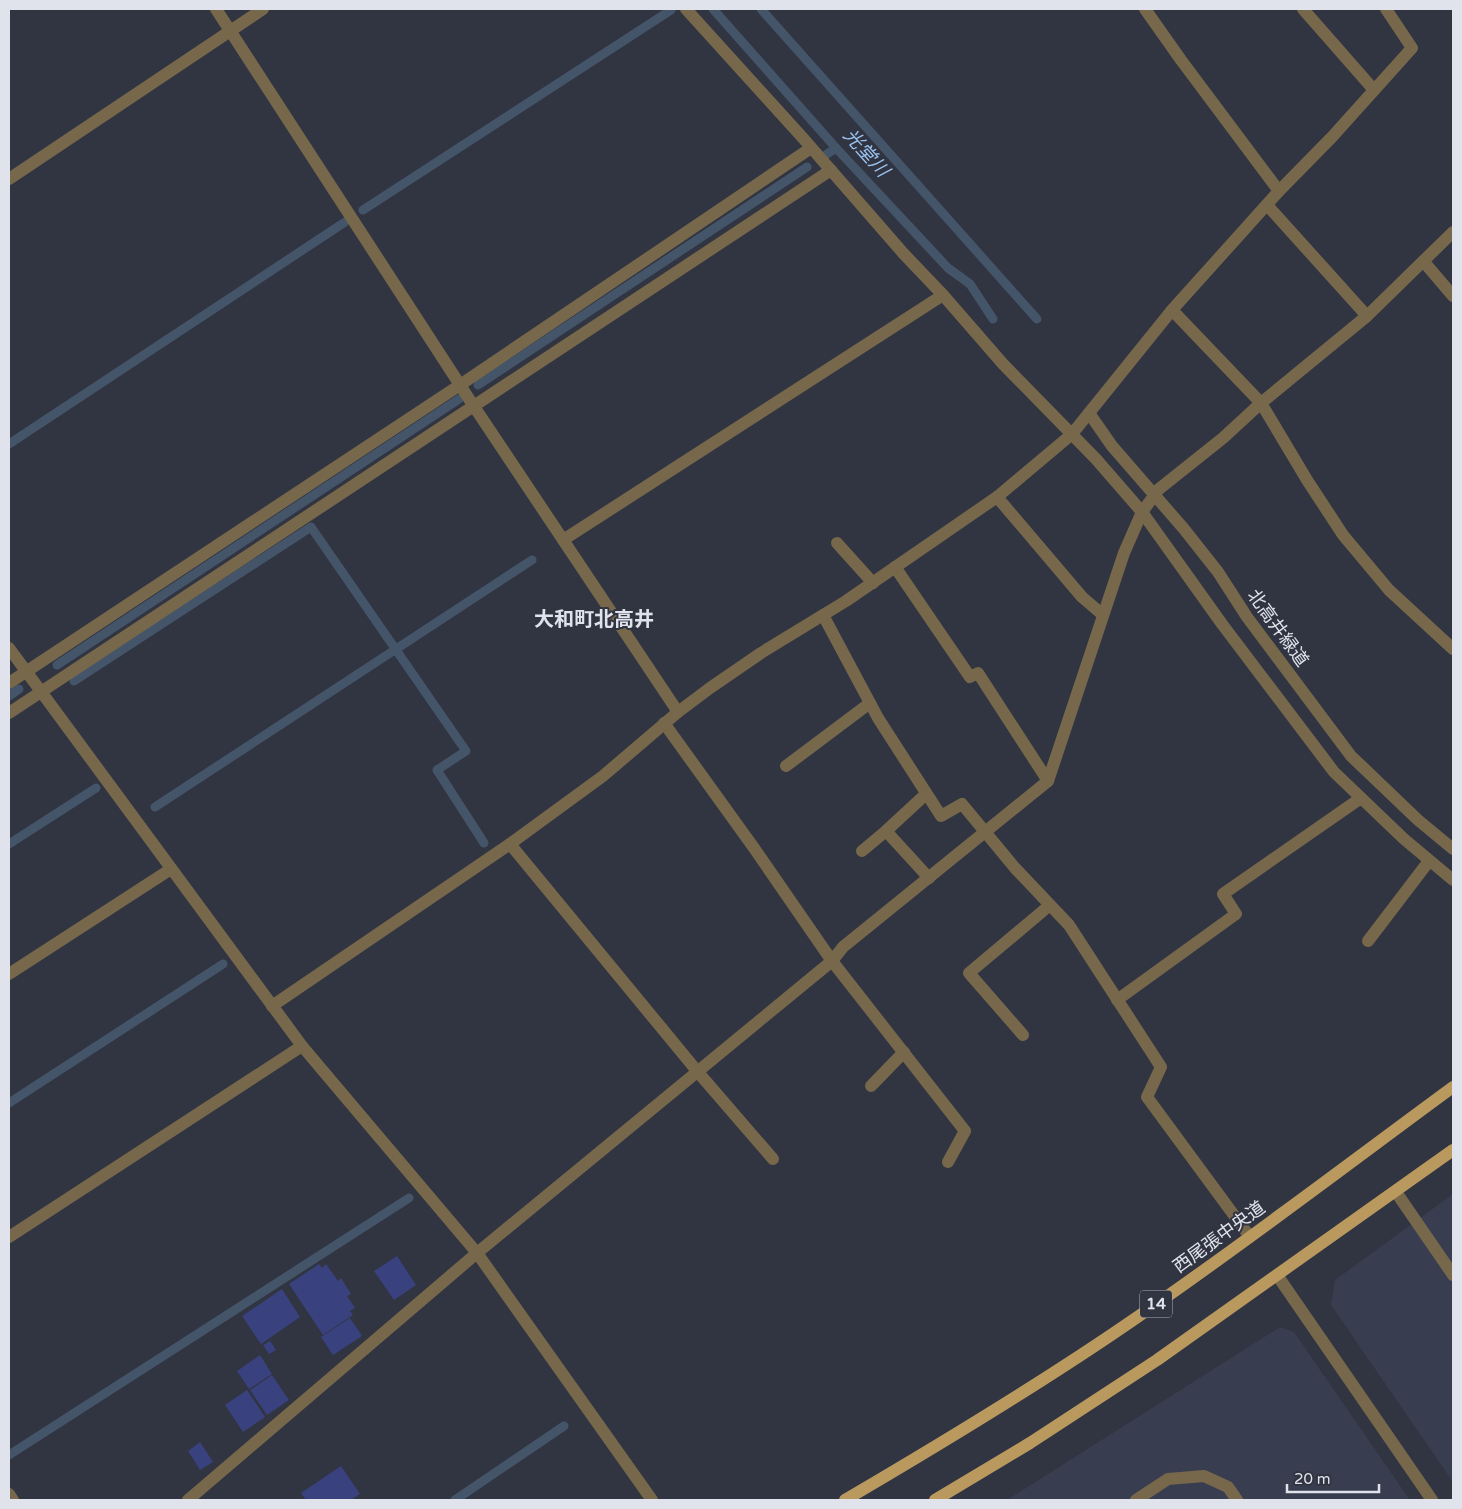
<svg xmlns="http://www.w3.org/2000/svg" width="1462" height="1509" viewBox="0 0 1462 1509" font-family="'Varela Round','Noto Sans JP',sans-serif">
	<rect width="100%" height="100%" fill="#313441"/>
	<!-- built -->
	<g fill="#383d50">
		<polygon points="1453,1194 1453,1482 1331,1305 1335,1280"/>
		<polygon points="1280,1327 1294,1332 1410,1500 1007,1500"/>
	</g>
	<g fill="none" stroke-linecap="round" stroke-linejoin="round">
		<!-- stream -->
		<g stroke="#44556a" stroke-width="9">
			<polyline points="713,9 836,148 948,268 970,284 993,319"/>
			<polyline points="761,9 1037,319"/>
			<polyline points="827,154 836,148"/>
			<polyline points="363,210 671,10"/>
			<polyline points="478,385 807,167"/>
			<polyline points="9,444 345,222"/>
			<polyline points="57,665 459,399"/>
			<polyline points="74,681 311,527 466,751 437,770 484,843"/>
			<polyline points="9,696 19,689"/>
			<polyline points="155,807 532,560"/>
			<polyline points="9,844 96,788"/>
			<polyline points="9,1103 223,964"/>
			<polyline points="9,1455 409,1198"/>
			<polyline points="455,1500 564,1426"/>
		</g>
	</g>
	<!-- building -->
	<g fill="#39427e">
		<polygon points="397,1256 416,1285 394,1300 374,1271"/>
		<polygon points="319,1264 322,1268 326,1264 338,1281 341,1278 351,1294 347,1296 355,1308 350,1311 353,1315 323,1335 289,1284"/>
		<polygon points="282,1289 300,1317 261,1344 242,1316"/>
		<polygon points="350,1318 362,1336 333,1355 321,1337"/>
		<polygon points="270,1341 276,1350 269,1354 263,1345"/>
		<polygon points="260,1355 272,1374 249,1389 237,1371"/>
		<polygon points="272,1375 289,1400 267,1415 250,1390"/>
		<polygon points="247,1390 265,1417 243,1432 225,1405"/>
		<polygon points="200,1442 213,1462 200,1470 188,1451"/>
		<polygon points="341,1466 360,1494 351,1500 306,1500 301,1493"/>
	</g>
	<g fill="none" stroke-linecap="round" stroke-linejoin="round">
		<!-- lane -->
		<g stroke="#77684c" stroke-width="12">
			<polyline points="832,961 965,1131 948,1162"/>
			<polyline points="1023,1035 969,973 1050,905"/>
			<polyline points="871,1086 904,1052"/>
			<polyline points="1396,1192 1453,1275"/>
			<polyline points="1136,1500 1168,1479 1204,1476 1228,1487 1237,1500"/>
		</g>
		<!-- street -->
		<g stroke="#77684c" stroke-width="12">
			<polyline points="216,9 473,405 678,712"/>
			<polyline points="686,9 802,137 903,253 943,295 1003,364 1096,459 1142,512 1222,624 1334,772 1404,839 1453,880"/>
			<polyline points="1145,9 1181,60 1279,191"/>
			<polyline points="1303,9 1374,90"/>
			<polyline points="9,179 263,9"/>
			<polyline points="1267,205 1367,316"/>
			<polyline points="1424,262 1453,296"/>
			<polyline points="1172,310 1261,403 1307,480 1343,535 1389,590 1453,649"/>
			<polyline points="1089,413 1112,446 1184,529 1218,572 1247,617 1351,756 1418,820 1453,849"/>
			<polyline points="997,497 1082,597 1103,615"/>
			<polyline points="563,540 943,295"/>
			<polyline points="837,543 873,583"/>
			<polyline points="895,567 970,677 978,673 1048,781"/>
			<polyline points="823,615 878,718 941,816 962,804 1015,868 1069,925 1161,1067 1147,1097 1250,1237"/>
			<polyline points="9,648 302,1046 477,1253 652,1500"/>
			<polyline points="9,683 460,385 811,148"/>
			<polyline points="9,713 831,170"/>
			<polyline points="664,723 754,848 832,961"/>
			<polyline points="786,766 870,703"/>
			<polyline points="886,831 929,878"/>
			<polyline points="510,844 697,1071 773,1159"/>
			<polyline points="862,851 886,831 926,794"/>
			<polyline points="1368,941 1429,861"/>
			<polyline points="9,974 171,869"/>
			<polyline points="1117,1000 1236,914 1223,894 1361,798"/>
			<polyline points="272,1006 510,844 603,776 678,712 710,688 761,653 846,601 997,497 1072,434 1172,310 1279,191 1332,137 1412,48 1386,9"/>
			<polyline points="9,1237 302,1046"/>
			<polyline points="1277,1275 1432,1500"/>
			<polyline points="9,1494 13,1500"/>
			<polyline points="188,1500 477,1253 832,961 843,947 1048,781 1124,553 1142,512 1159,489 1223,438 1261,403 1367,316 1453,232"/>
		</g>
		<!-- primary -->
		<g stroke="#b9995e" stroke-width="12">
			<path d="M845,1500C944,1442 1042,1383 1136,1318C1244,1244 1348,1164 1453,1087"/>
			<polyline points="935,1500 1030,1443 1157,1360 1453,1150"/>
		</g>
	</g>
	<g text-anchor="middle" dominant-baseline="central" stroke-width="4" stroke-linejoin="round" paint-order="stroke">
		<!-- shield labels -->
		<rect fill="#313441" stroke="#acaeb9" stroke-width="1" x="1140" y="1290.5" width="32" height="27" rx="4"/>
		<g font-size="16" font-weight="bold" fill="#e1e3ec">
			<text x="1156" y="1304">14</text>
		</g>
		<!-- street labels -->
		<g font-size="18" fill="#e1e3ec" stroke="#313441">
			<text transform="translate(1278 628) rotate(54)">北高井緑道</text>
			<text transform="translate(1219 1237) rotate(-36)">西尾張中央道</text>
		</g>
		<!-- water labels -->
		<g font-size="19" font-style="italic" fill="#99c2f0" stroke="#313441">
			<text transform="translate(866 153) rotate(48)">光堂川</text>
		</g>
		<!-- quarter labels -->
		<g font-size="20" font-weight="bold" fill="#e1e3ec" stroke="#313441">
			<text x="594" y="620">大和町北高井</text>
		</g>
	</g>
	<!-- border -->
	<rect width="1462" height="1509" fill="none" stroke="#e1e3ec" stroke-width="20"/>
	<!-- scale -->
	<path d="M1287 1484v8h92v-8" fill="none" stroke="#e1e3ec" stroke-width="2.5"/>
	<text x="1294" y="1484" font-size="15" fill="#e1e3ec" stroke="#313441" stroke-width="4" paint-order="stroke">20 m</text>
</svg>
